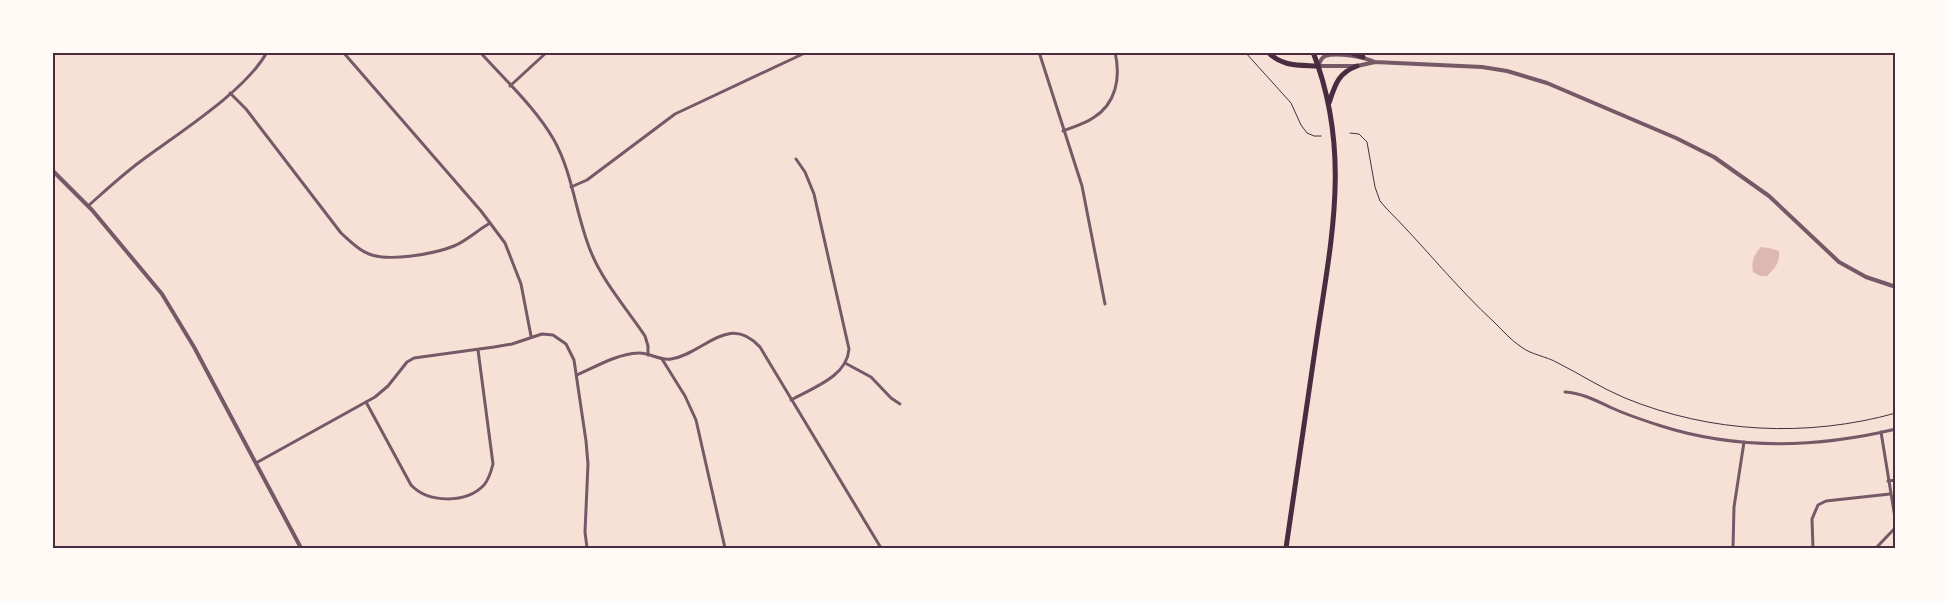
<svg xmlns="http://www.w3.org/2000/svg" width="1948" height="601" viewBox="0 0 1948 601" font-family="'Roboto Condensed',sans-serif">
	<rect width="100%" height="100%" fill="#f7e1d7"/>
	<!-- water -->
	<path fill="#dcb8b0" d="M1761,247L1769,248L1779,251C1780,263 1775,268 1767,276H1760L1753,272C1751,262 1754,254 1761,247Z"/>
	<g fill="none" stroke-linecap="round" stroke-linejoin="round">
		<!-- path -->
		<g stroke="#4a2c40" stroke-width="1">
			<polyline points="1245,52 1291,103 1301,125 1307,133 1314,136 1321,136"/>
			<path d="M1350,133L1359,134L1367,142L1375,187L1380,201L1386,208C1423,245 1456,287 1495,323C1503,331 1511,340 1520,346C1531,355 1546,356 1558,363C1580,374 1601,388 1625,398C1710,433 1807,438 1896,413"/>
		</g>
		<!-- minor -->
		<g stroke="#755966" stroke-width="3">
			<polyline points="343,52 481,211 505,243 521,284 531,336"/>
			<path d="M480,52C504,79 536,108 554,140C573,174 576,216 591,252C603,282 627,309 645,336L648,346V355"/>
			<polyline points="1039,52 1082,186 1105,304"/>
			<polyline points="510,86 547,52"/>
			<path d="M230,93L246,109L341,233C350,241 358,250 369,254C389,262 434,254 454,246C466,241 478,230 490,223"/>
			<path d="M1063,131C1073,127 1084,124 1093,118C1116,104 1121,78 1115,52"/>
			<polyline points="571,187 587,180 675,114 807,52"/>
			<path d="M88,206C105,191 122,175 141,161C177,134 246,91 267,52"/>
			<polyline points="662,359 685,396 696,420 725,548"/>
			<polyline points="845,363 871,377 891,398 900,404"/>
			<path d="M577,375C595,367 617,354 638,353C649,352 659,361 671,359C704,354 728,312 760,347L881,548"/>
			<path d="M1565,392C1582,393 1597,401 1612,408C1627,415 1643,420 1658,425C1735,450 1817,448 1896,429"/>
			<path d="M791,400C812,388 847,377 849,349L814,194L805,172L796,159"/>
			<path d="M366,402L411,485C428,503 466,504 484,485C489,479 491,472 493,464L478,350"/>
			<polyline points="1881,432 1896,524"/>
			<polyline points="256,463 375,397 388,386 407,362 414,358 494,347 512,344 542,334 553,335 566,344 574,360 586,441 588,464 585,532 587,548"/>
			<polyline points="1888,481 1896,480"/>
			<polyline points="1733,548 1734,507 1744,442"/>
			<polyline points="1813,548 1812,519 1818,505 1826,501 1890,494"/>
			<polyline points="1876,548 1896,527"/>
		</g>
		<!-- tertiary -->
		<g stroke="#755966" stroke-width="4">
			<path d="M1375,62C1364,57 1337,52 1325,56C1321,58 1320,62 1318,66H1357L1375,62L1482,67L1507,71L1547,83L1676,138L1714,157L1769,196L1839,262L1866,277L1896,287"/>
			<polyline points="52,170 92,210 162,294 194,347 301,548"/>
		</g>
		<!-- primary -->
		<g stroke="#4a2c40" stroke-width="5">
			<path d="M1268,52C1282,67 1299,65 1318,66"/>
			<polyline points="1349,52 1363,57"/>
			<path d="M1329,103C1335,85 1338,73 1357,66"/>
			<path d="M1286,548C1296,480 1306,411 1316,343C1331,241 1352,152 1313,52"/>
		</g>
	</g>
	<!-- border -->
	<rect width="1948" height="601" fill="none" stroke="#fffaf5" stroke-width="108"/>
	<rect x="54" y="54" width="1840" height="493" fill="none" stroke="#4a2c40" stroke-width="2"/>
</svg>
